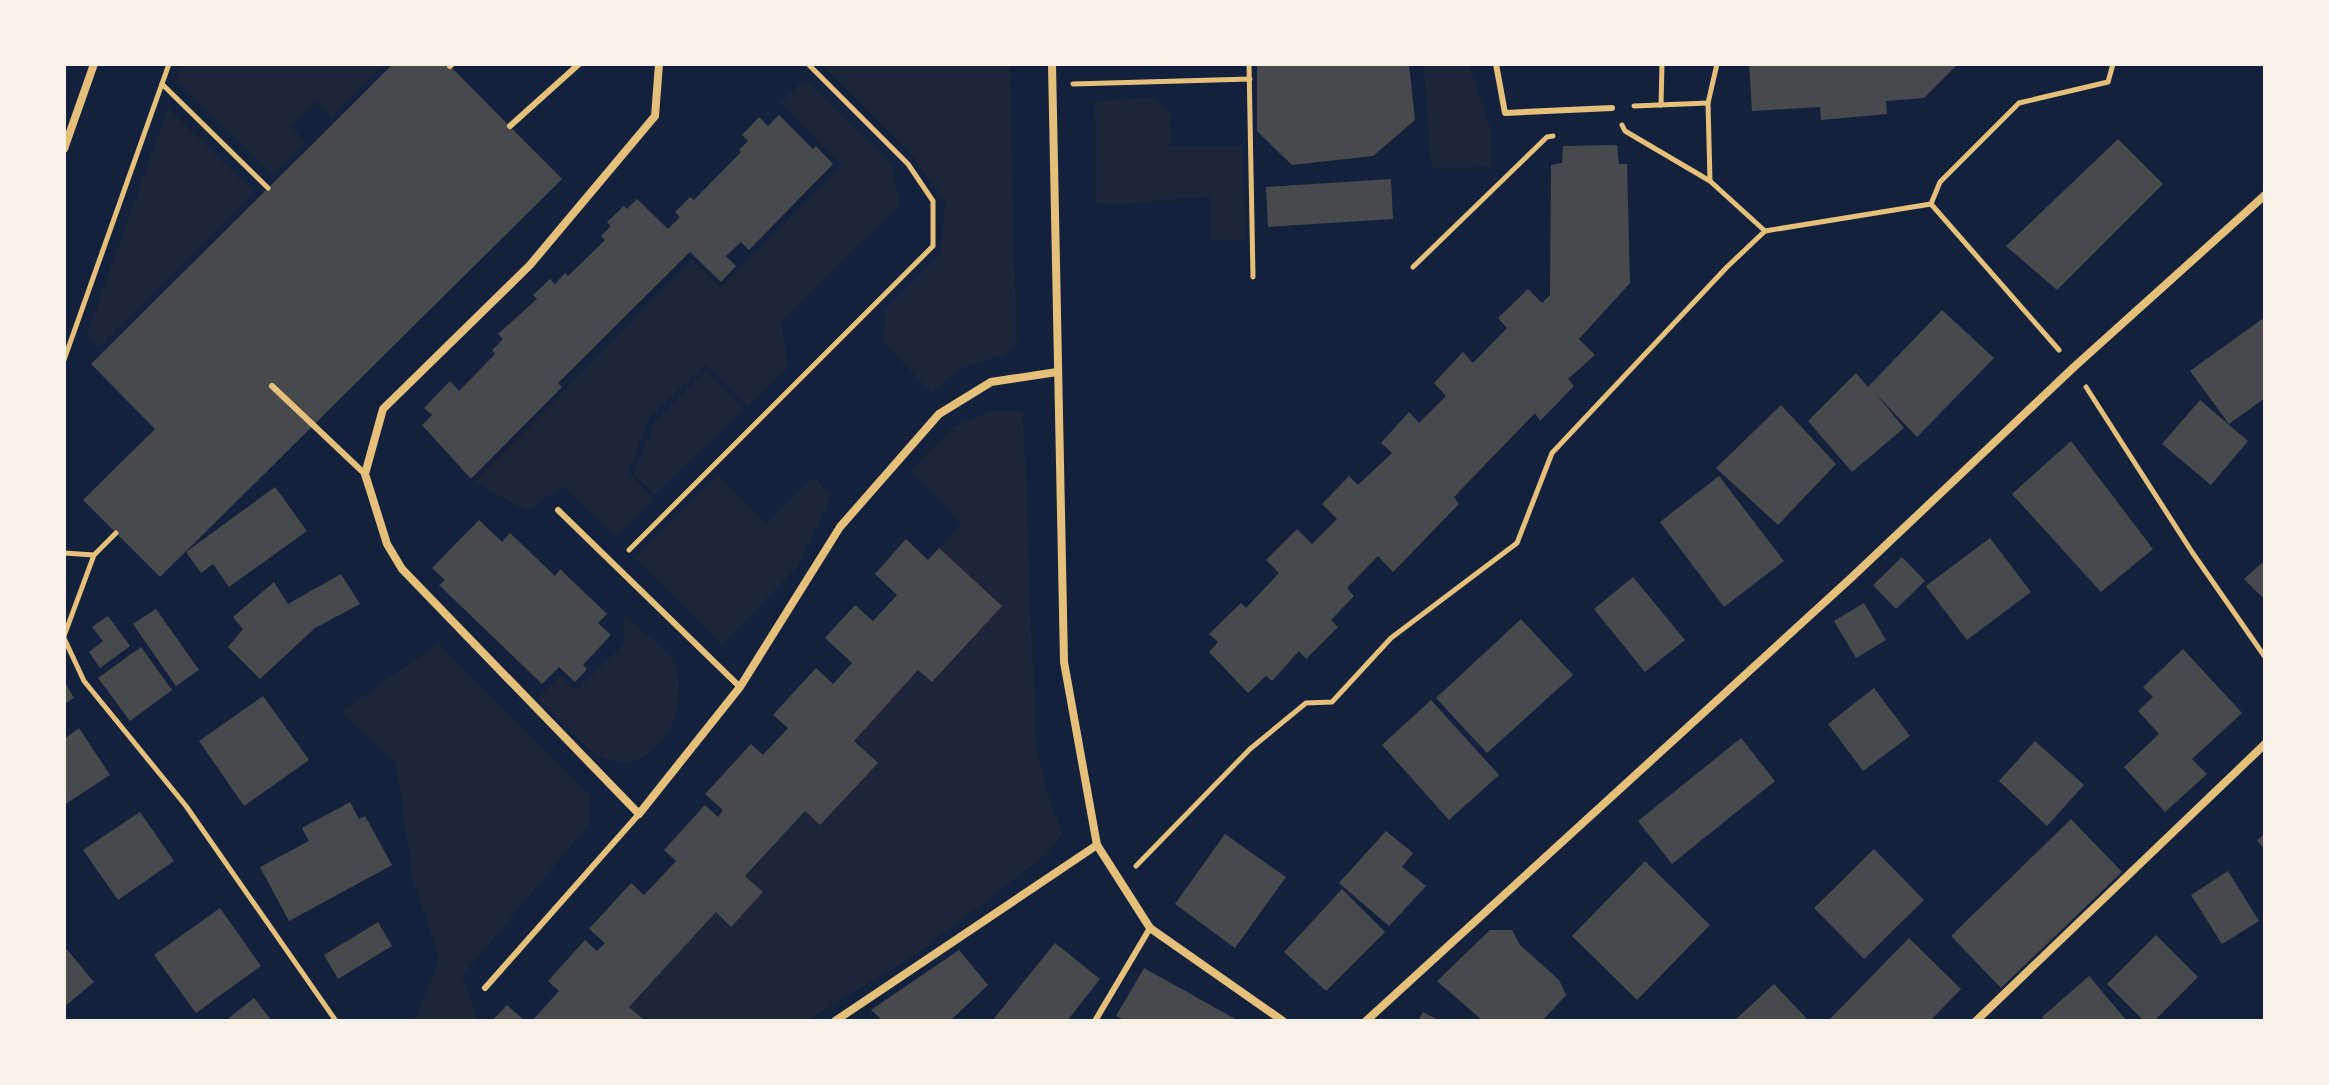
<svg xmlns="http://www.w3.org/2000/svg" width="2329" height="1085" viewBox="0 0 2329 1085" font-family="Inter,sans-serif">
	<rect width="100%" height="100%" fill="#14213d"/>
	<!-- green -->
	<g fill="#1d2539">
		<polygon points="182,64 385,64 331,117 317,101 291,126 305,142 273,174 175,80"/>
		<polygon points="822,64 1009,64 1017,342 1005,354 955,371 932,393 884,343 885,310 941,254 945,201 913,156"/>
		<polygon points="1423,64 1469,64 1490,128 1491,167 1432,168"/>
		<polygon points="805,79 892,165 899,204 782,320 787,369 748,406 706,364 649,418 629,472 654,500 616,537 563,486 527,511 475,482 692,260 721,288 842,165 780,103"/>
		<polygon points="1152,97 1169,112 1171,146 1242,146 1246,239 1209,241 1210,197 1114,204 1096,203 1095,102"/>
		<polygon points="168,108 253,192 98,347 87,335"/>
		<polygon points="706,371 743,409 655,494 634,473 654,423"/>
		<polygon points="993,411 1023,411 1036,748 1051,804 1062,833 1048,853 916,954 806,1021 641,1021 629,1007 716,912 732,926 763,892 745,876 805,811 820,825 878,763 854,740 918,670 932,682 1001,606 939,548 961,524 911,470 953,427"/>
		<polygon points="718,475 767,524 814,477 831,496 798,566 722,644 635,558"/>
		<path d="M624,615C635,625 667,650 673,661C697,708 651,787 596,754C581,745 553,712 538,698L560,676L576,691L624,644Z"/>
		<polygon points="438,644 591,796 590,823 462,976 478,1021 414,1021 440,959 412,876 396,763 341,712"/>
	</g>
	<!-- building -->
	<g fill="#48494c">
		<polygon points="393,64 448,64 562,179 160,577 83,500 155,429 91,364"/>
		<polygon points="1257,64 1409,64 1415,120 1373,156 1292,165 1257,131"/>
		<polygon points="1749,64 1958,64 1924,98 1886,101 1887,114 1821,120 1820,107 1752,111"/>
		<polygon points="779,115 813,149 816,146 833,164 749,250 741,242 726,256 736,266 721,282 690,252 558,383 562,387 471,479 422,425 432,415 424,408 450,381 459,391 495,354 492,350 503,339 498,334 537,299 533,295 550,279 555,284 565,273 568,276 605,240 601,236 611,226 607,222 624,206 627,209 637,199 668,229 680,217 675,212 690,197 694,200 741,152 739,150 748,141 742,135 759,117 768,126"/>
		<polygon points="2118,139 2163,184 2057,290 2006,246"/>
		<polygon points="1617,145 1619,164 1627,164 1630,283 1579,339 1595,355 1568,379 1574,386 1540,421 1535,413 1454,497 1459,504 1393,572 1378,556 1347,588 1354,596 1331,620 1338,627 1306,659 1299,651 1272,681 1266,676 1248,693 1209,652 1218,642 1209,634 1241,603 1246,608 1279,573 1266,560 1297,529 1312,544 1337,519 1322,504 1349,476 1358,485 1392,453 1381,443 1409,412 1419,423 1446,396 1434,383 1463,352 1473,363 1507,328 1498,318 1528,289 1542,303 1550,295 1551,165 1562,163 1563,146"/>
		<polygon points="1391,179 1393,219 1268,227 1266,187"/>
		<polygon points="1942,310 1994,358 1917,437 1875,393 1904,428 1852,472 1808,421 1856,373 1868,387"/>
		<polygon points="2265,317 2265,398 2229,424 2190,371"/>
		<polygon points="2200,400 2248,441 2211,485 2162,444"/>
		<polygon points="1781,405 1836,464 1778,525 1716,468"/>
		<polygon points="2071,441 2153,549 2101,592 2012,494"/>
		<polygon points="1719,476 1784,561 1724,607 1660,522"/>
		<polygon points="275,487 307,531 229,587 213,564 201,573 186,552"/>
		<polygon points="479,520 502,542 510,533 555,576 560,569 607,614 598,623 611,635 583,665 587,669 575,682 559,667 542,684 439,585 445,580 432,568"/>
		<polygon points="1990,538 2031,592 1967,640 1926,586"/>
		<polygon points="906,539 928,560 939,548 1002,606 932,682 918,670 854,741 878,763 820,825 805,811 745,876 763,892 731,927 716,912 629,1007 643,1019 641,1021 532,1021 559,991 548,981 585,940 597,951 605,943 589,929 631,883 644,895 676,861 664,850 705,805 718,817 723,810 705,794 751,744 763,755 788,728 773,715 816,668 833,684 852,663 825,638 855,605 873,621 897,595 875,574"/>
		<polygon points="1902,557 1925,581 1896,609 1873,585"/>
		<polygon points="2265,560 2265,600 2244,579"/>
		<polygon points="341,574 360,604 315,628 260,679 228,647 243,629 233,617 274,582 288,604"/>
		<polygon points="1633,577 1685,640 1645,672 1594,609"/>
		<polygon points="1864,603 1886,640 1856,658 1834,621"/>
		<polygon points="156,609 199,670 176,686 133,624"/>
		<polygon points="108,616 130,646 100,668 89,652 103,641 92,627"/>
		<polygon points="1521,619 1573,675 1487,753 1436,698"/>
		<polygon points="141,647 172,690 130,721 98,678"/>
		<polygon points="2183,649 2242,713 2192,759 2207,774 2165,812 2124,767 2159,734 2138,711 2153,697 2143,687"/>
		<polygon points="64,681 74,698 64,704"/>
		<polygon points="1874,688 1910,736 1863,771 1828,724"/>
		<polygon points="263,696 309,760 244,806 199,741"/>
		<polygon points="1431,700 1499,775 1449,820 1382,745"/>
		<polygon points="79,728 110,775 64,805 64,739"/>
		<polygon points="1741,738 1775,781 1672,864 1638,821"/>
		<polygon points="2035,741 2084,785 2047,826 1999,781"/>
		<polygon points="350,802 359,819 365,816 392,865 289,921 260,867 309,841 302,828"/>
		<polygon points="140,812 174,861 118,900 83,850"/>
		<polygon points="2071,819 2122,872 2001,988 1951,936"/>
		<polygon points="1386,831 1413,853 1402,867 1426,886 1389,926 1339,883"/>
		<polygon points="1225,834 1286,877 1235,948 1175,904"/>
		<polygon points="2265,834 2265,850 2257,840"/>
		<polygon points="1874,849 1924,900 1864,959 1814,908"/>
		<polygon points="1645,861 1710,925 1637,1000 1572,936"/>
		<polygon points="2228,871 2259,921 2222,944 2191,895"/>
		<polygon points="1342,889 1385,932 1326,991 1284,952"/>
		<polygon points="220,908 261,966 196,1013 154,955"/>
		<polygon points="378,922 392,946 338,979 324,955"/>
		<polygon points="1490,930 1512,930 1520,945 1559,980 1566,995 1542,1021 1483,1021 1437,981"/>
		<polygon points="2156,935 2198,977 2154,1021 2144,1021 2107,984"/>
		<polygon points="1909,938 1961,989 1930,1021 1828,1021"/>
		<polygon points="1055,943 1100,979 1067,1021 992,1021"/>
		<polygon points="64,946 94,982 64,1007"/>
		<polygon points="959,950 988,985 950,1021 878,1021 880,1018 871,1010"/>
		<polygon points="1144,968 1239,1021 1126,1021 1116,1016"/>
		<polygon points="2089,976 2127,1021 2045,1021 2042,1017"/>
		<polygon points="1774,984 1809,1021 1734,1021"/>
		<polygon points="254,998 272,1021 225,1021"/>
		<polygon points="507,1005 525,1021 492,1021"/>
		<polygon points="1423,1012 1440,1021 1418,1021"/>
	</g>
	<g fill="none" stroke-linecap="round" stroke-linejoin="round">
		<!-- path -->
		<g stroke="#e5c07b" stroke-width="5">
			<polyline points="1249,64 1253,277"/>
			<polyline points="162,84 268,188"/>
			<polyline points="1073,84 1250,79"/>
			<polyline points="1708,103 1717,64"/>
			<polyline points="1661,105 1662,64"/>
			<polyline points="1634,106 1708,103 1710,181"/>
			<polyline points="1931,204 2059,350"/>
			<polyline points="1765,231 1931,204 1940,182 2019,103 2108,82 2113,64"/>
			<polyline points="1413,267 1547,137 1553,136"/>
			<polyline points="64,360 169,64"/>
			<polyline points="2086,387 2192,552 2265,657"/>
			<polyline points="629,550 933,246 933,201 908,164 808,64"/>
			<polyline points="64,553 94,555 116,533"/>
			<polyline points="64,636 94,555"/>
			<polyline points="64,638 84,681 186,806 336,1021"/>
			<polyline points="1136,866 1250,749 1306,703 1332,702 1391,638 1517,543 1552,453 1727,267 1765,231 1710,181 1625,131 1622,125"/>
		</g>
		<!-- service -->
		<g stroke="#e5c07b" stroke-width="6">
			<polyline points="1496,64 1505,113 1612,108"/>
			<polyline points="450,66 452,64"/>
			<polyline points="510,126 579,64"/>
			<polyline points="272,386 365,474"/>
			<polyline points="558,510 740,687"/>
			<polyline points="485,988 639,814"/>
			<polyline points="1095,1021 1150,928"/>
		</g>
		<!-- minor -->
		<g stroke="#e5c07b" stroke-width="8">
			<polyline points="659,64 655,116 530,265 383,409 365,474 387,544 402,569 639,814 740,687 840,527 939,414 991,382 1057,372"/>
			<polyline points="1052,64 1064,662 1097,845 1150,928 1283,1021"/>
			<polyline points="64,149 94,64"/>
			<polyline points="835,1021 1097,845"/>
			<polyline points="1366,1021 1851,578 2074,367 2265,195"/>
			<polyline points="1976,1021 2265,744"/>
		</g>
	</g>
	<!-- border -->
	<rect width="2329" height="1085" fill="none" stroke="#f6f1e7" stroke-width="132"/>
</svg>
